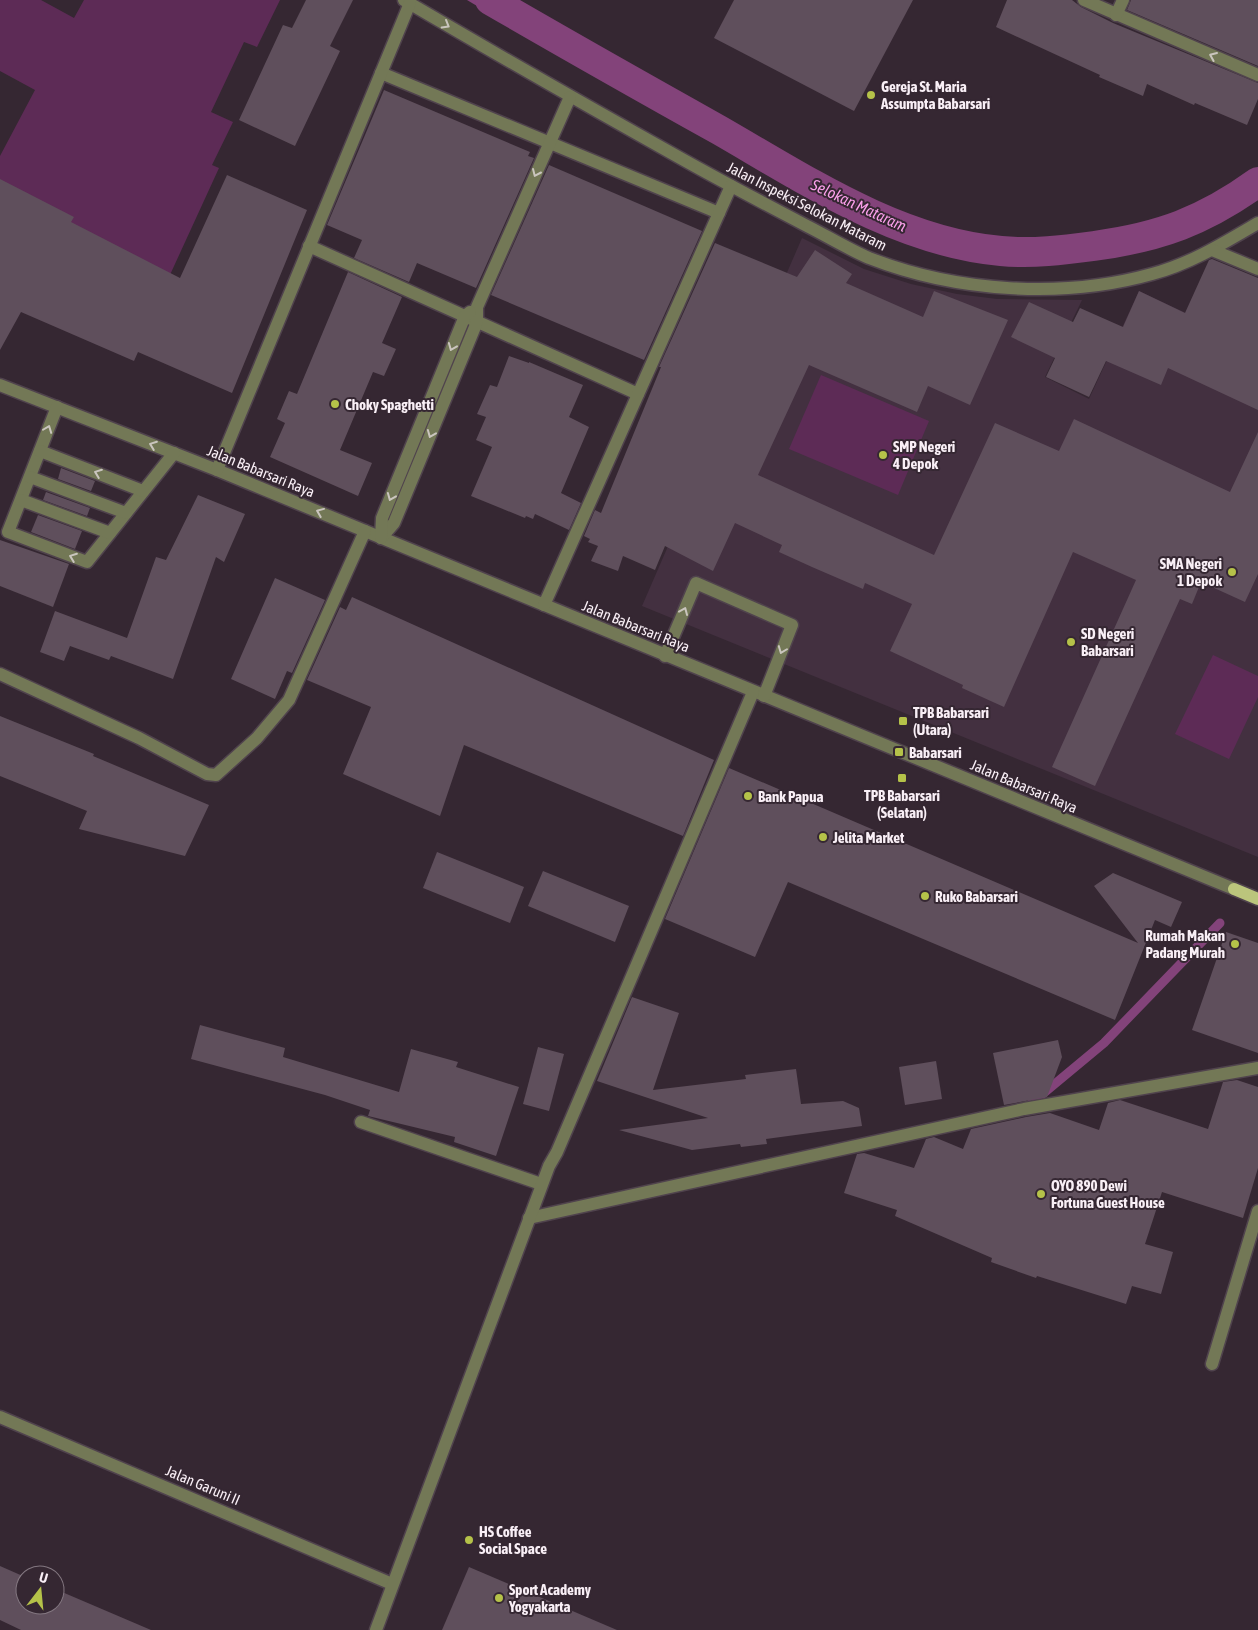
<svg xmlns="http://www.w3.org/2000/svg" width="1258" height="1630" viewBox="0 0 1258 1630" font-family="'Asap Condensed',sans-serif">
	<rect width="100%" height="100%" fill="#352732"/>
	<!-- built -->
	<polygon fill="#433040" points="802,238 864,269 911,284 957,294 997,299 1082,300 1045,377 1089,399 1139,291 1258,347 1258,857 642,606"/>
	<!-- green -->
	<g fill="#5d2b56">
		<polygon points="0,0 41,0 74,18 84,0 280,0 257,47 244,42 211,112 233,122 212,165 219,168 169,277 0,194 0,156 35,90 0,71"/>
		<polygon points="821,375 929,421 898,495 789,449"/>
		<polygon points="1213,655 1258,676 1258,697 1229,759 1175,734"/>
	</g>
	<!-- water -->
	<polygon fill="#83437a" points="467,0 519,0 542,14 529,37"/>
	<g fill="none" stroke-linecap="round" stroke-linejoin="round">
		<!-- stream -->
		<polyline stroke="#83437a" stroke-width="9" points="1027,1107 1104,1043 1220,923"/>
		<!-- canal -->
		<path stroke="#83437a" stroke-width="30" d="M490,0C566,44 642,87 719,130C806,180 898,242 1001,251C1032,254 1064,250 1094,246C1160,237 1204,221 1258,182"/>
	</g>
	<!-- building -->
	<g fill="#5f4f5c">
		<polygon points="306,0 353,0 330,46 340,51 295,146 239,120 283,25 292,28"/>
		<polygon points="734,0 913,0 854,111 714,38"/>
		<polygon points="1007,0 1072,0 1081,7 1113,23 1258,83 1258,99 1247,125 1195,103 1194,105 1147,84 1143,96 1099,77 1100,75 996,27"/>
		<polygon points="1131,0 1258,0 1258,66 1127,10"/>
		<polygon points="384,90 530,152 528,156 534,158 476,288 417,263 409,282 354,258 362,240 327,225"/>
		<polygon points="549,165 702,231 644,360 491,295"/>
		<polygon points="227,175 307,210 232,393 138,352 134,361 21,312 0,350 0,179 74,217 71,222 180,278"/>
		<polygon points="715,243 797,277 815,250 852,274 846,283 923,317 934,291 1008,320 970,405 928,386 917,412 809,365 758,475 934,555 995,423 1059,451 1074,419 1230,492 1258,432 1258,574 1245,602 1201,582 1192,604 1180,599 1095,786 1052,767 1136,580 1073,552 1004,707 962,688 963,685 890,651 912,604 865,583 863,589 812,567 779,552 782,545 735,523 713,571 665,546 655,570 623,556 618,571 591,561 598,546 588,542 590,539 584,536 595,510 601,513 661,367 659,367"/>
		<polygon points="1212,259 1258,278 1258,410 1168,368 1161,385 1106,361 1089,397 1046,377 1055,358 1011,337 1029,302 1073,322 1080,308 1123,327 1139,291 1185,313 1209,260"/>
		<polygon points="348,272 402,297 382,343 396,349 384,376 373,372 340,450 372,463 358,496 270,457 285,423 277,419 289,391 297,394"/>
		<polygon points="509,356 529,363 529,362 583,385 569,417 589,427 561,493 581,503 569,530 535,514 533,519 526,516 525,518 471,496 492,447 476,440 486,417 477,414 490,385 497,387"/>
		<polygon points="61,468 95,481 91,491 58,479"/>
		<polygon points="46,492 90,508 87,516 43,500"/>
		<polygon points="198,495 245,514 224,562 216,557 173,679 111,656 109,660 70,646 64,661 40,652 55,611 127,638 156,557 166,560"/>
		<polygon points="38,515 82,531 75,549 31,532"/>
		<polygon points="0,540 69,564 53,607 0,586"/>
		<polygon points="275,578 325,600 292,673 287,671 275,699 231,679"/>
		<polygon points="352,597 714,760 683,836 464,745 440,816 343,774 371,707 307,680 340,607 346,610"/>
		<polygon points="0,716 94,754 93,756 209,805 185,856 79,829 87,811 0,776"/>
		<polygon points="729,768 1138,943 1094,886 1113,873 1182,902 1171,927 1155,920 1115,1020 788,882 755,957 665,919"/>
		<polygon points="437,852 524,887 510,923 423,888"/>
		<polygon points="543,871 629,906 615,942 528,906"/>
		<polygon points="1226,932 1258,943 1258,1053 1192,1030"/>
		<polygon points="632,997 679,1013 653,1090 746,1079 745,1075 796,1069 801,1104 843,1101 859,1108 862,1126 766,1139 767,1144 741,1147 740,1144 692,1150 619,1130 708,1118 597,1081"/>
		<polygon points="200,1025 285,1048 283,1057 399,1092 411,1049 458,1062 456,1067 519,1087 496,1156 454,1142 455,1137 368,1116 370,1110 325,1095 191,1059"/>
		<polygon points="1058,1040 1062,1057 1047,1097 1004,1105 993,1053"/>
		<polygon points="538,1047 564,1054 549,1111 523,1104"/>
		<polygon points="936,1061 942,1099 905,1105 899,1067"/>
		<polygon points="1237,1080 1258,1087 1258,1168 1243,1218 1162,1192 1145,1244 1173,1252 1161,1294 1132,1286 1126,1304 1037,1276 1036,1278 991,1262 992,1258 895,1216 897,1210 844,1193 857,1154 864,1153 914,1168 926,1139 934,1137 963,1149 971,1129 1026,1117 1050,1113 1099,1130 1108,1103 1120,1100 1208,1129 1223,1082"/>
		<polygon points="0,1566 25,1577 25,1605 55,1605 55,1589 151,1630 21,1630 0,1620"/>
		<polygon points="469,1567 617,1630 442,1630"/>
	</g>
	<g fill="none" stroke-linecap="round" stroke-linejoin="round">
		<defs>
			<g id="minor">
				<path d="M404,0C496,54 589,107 682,159C723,182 765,204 807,226C827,236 848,249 869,258C956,292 1063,299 1152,274C1190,264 1224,243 1258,223"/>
				<polyline points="1084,0 1258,75"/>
				<polyline points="1116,15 1123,0"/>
				<polyline points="381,73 719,213"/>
				<polyline points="309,246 638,394"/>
				<polyline points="1212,250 1258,269"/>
				<polyline points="0,385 217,470 1234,889"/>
				<polyline points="57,407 8,532 87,562 174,453"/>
				<polyline points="40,451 143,491"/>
				<polyline points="217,470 410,3"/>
				<polyline points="30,477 126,513"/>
				<polyline points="21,500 110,533"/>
				<polyline points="381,538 394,523 477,322 477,307 570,97"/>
				<polyline points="381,538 382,518 465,316 470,312"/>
				<polyline points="544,605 731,186"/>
				<polyline points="665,656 696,583 792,625 764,696"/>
				<polyline points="0,674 139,738 207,774 216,775 257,738 289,700 365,531"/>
				<polyline points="361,1122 541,1184"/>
				<polyline points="529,1218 1024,1109 1258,1068"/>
				<polyline points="1212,1364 1258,1211"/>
				<polyline points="0,1417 392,1584"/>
				<polyline points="376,1630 549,1166 557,1152 753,692"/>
			</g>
			<polyline id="major" points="1234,889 1258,899"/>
		</defs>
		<!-- minor casing -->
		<use href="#minor" stroke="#50434d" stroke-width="15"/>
		<!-- major casing -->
		<use href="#major" stroke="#50434d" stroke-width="15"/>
		<!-- minor -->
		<use href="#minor" stroke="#737856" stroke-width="12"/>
		<!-- major -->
		<use href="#major" stroke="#bbc57c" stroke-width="12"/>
	</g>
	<!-- one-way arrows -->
	<defs><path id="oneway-chevron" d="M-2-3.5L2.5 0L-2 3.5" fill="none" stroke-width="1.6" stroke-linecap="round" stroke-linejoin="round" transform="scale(1.25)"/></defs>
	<g stroke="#cac5be">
		<use href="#oneway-chevron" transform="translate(446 25) rotate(30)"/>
		<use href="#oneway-chevron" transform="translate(1213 56) rotate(-157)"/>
		<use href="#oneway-chevron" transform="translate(536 173) rotate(114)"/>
		<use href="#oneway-chevron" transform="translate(452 347) rotate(112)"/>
		<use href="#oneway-chevron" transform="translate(48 429) rotate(-69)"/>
		<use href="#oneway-chevron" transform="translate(431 434) rotate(112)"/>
		<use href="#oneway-chevron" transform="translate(153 445) rotate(-159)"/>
		<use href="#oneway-chevron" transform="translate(98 473) rotate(-159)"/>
		<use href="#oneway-chevron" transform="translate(391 497) rotate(112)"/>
		<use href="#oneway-chevron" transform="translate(320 512) rotate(-158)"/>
		<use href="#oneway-chevron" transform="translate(73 557) rotate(-159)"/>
		<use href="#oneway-chevron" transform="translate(684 611) rotate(-67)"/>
		<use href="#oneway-chevron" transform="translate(782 650) rotate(111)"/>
	</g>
	<!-- markers -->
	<g fill="#b5c249" stroke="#352732" stroke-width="2">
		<circle cx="871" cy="95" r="5"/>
		<circle cx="335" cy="404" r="5"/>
		<circle cx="883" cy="455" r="5"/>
		<circle cx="1232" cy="572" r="5"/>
		<circle cx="1071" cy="642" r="5"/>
		<rect x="898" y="716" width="10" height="10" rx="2.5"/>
		<rect x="894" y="747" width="10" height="10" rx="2.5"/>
		<rect x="897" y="773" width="10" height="10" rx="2.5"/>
		<circle cx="748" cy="796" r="5"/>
		<circle cx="823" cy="837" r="5"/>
		<circle cx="925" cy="896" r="5"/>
		<circle cx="1235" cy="944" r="5"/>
		<circle cx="1041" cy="1194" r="5"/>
		<circle cx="469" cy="1540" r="5"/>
		<circle cx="499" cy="1598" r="5"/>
	</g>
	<g text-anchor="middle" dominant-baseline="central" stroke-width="4" stroke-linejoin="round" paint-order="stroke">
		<!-- poi labels -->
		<g font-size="15" font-weight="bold" fill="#f9eff6" stroke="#352732" text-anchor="start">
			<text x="881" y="86">Gereja St. Maria<tspan x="881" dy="17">Assumpta Babarsari</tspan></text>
			<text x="345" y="404">Choky Spaghetti</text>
			<text x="893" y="446">SMP Negeri<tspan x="893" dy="17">4 Depok</tspan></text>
			<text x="1222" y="563" text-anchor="end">SMA Negeri<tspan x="1222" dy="17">1 Depok</tspan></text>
			<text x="1081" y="633">SD Negeri<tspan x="1081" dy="17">Babarsari</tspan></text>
			<text x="913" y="712">TPB Babarsari<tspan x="913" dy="17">(Utara)</tspan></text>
			<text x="909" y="752">Babarsari</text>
			<text x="902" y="795" text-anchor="middle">TPB Babarsari<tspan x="902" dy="17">(Selatan)</tspan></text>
			<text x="758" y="796">Bank Papua</text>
			<text x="833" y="837">Jelita Market</text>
			<text x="935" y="896">Ruko Babarsari</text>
			<text x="1225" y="935" text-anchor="end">Rumah Makan<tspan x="1225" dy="17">Padang Murah</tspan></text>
			<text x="1051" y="1185">OYO 890 Dewi<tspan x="1051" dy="17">Fortuna Guest House</tspan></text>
			<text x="479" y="1531">HS Coffee<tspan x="479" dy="17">Social Space</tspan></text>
			<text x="509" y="1589">Sport Academy<tspan x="509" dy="17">Yogyakarta</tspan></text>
		</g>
		<!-- street labels -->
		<g font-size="15" fill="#f9eff6" stroke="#352732">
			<text transform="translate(807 206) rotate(27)">Jalan Inspeksi Selokan Mataram</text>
			<text transform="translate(261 471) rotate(22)">Jalan Babarsari Raya</text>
			<text transform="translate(636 626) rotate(22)">Jalan Babarsari Raya</text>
			<text transform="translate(1024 786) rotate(23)">Jalan Babarsari Raya</text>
			<text transform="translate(203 1485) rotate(23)">Jalan Garuni II</text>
		</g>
		<!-- water labels -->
		<g font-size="16" font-style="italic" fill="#fa9fea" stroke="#352732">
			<text transform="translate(859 205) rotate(25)">Selokan Mataram</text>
		</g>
	</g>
	<!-- north arrow -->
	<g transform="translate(40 1590) rotate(16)"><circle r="24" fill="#352732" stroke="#837780"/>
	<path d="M0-4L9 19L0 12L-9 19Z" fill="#b5c249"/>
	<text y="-8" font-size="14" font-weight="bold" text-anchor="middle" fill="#f9eff6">U</text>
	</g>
</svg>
